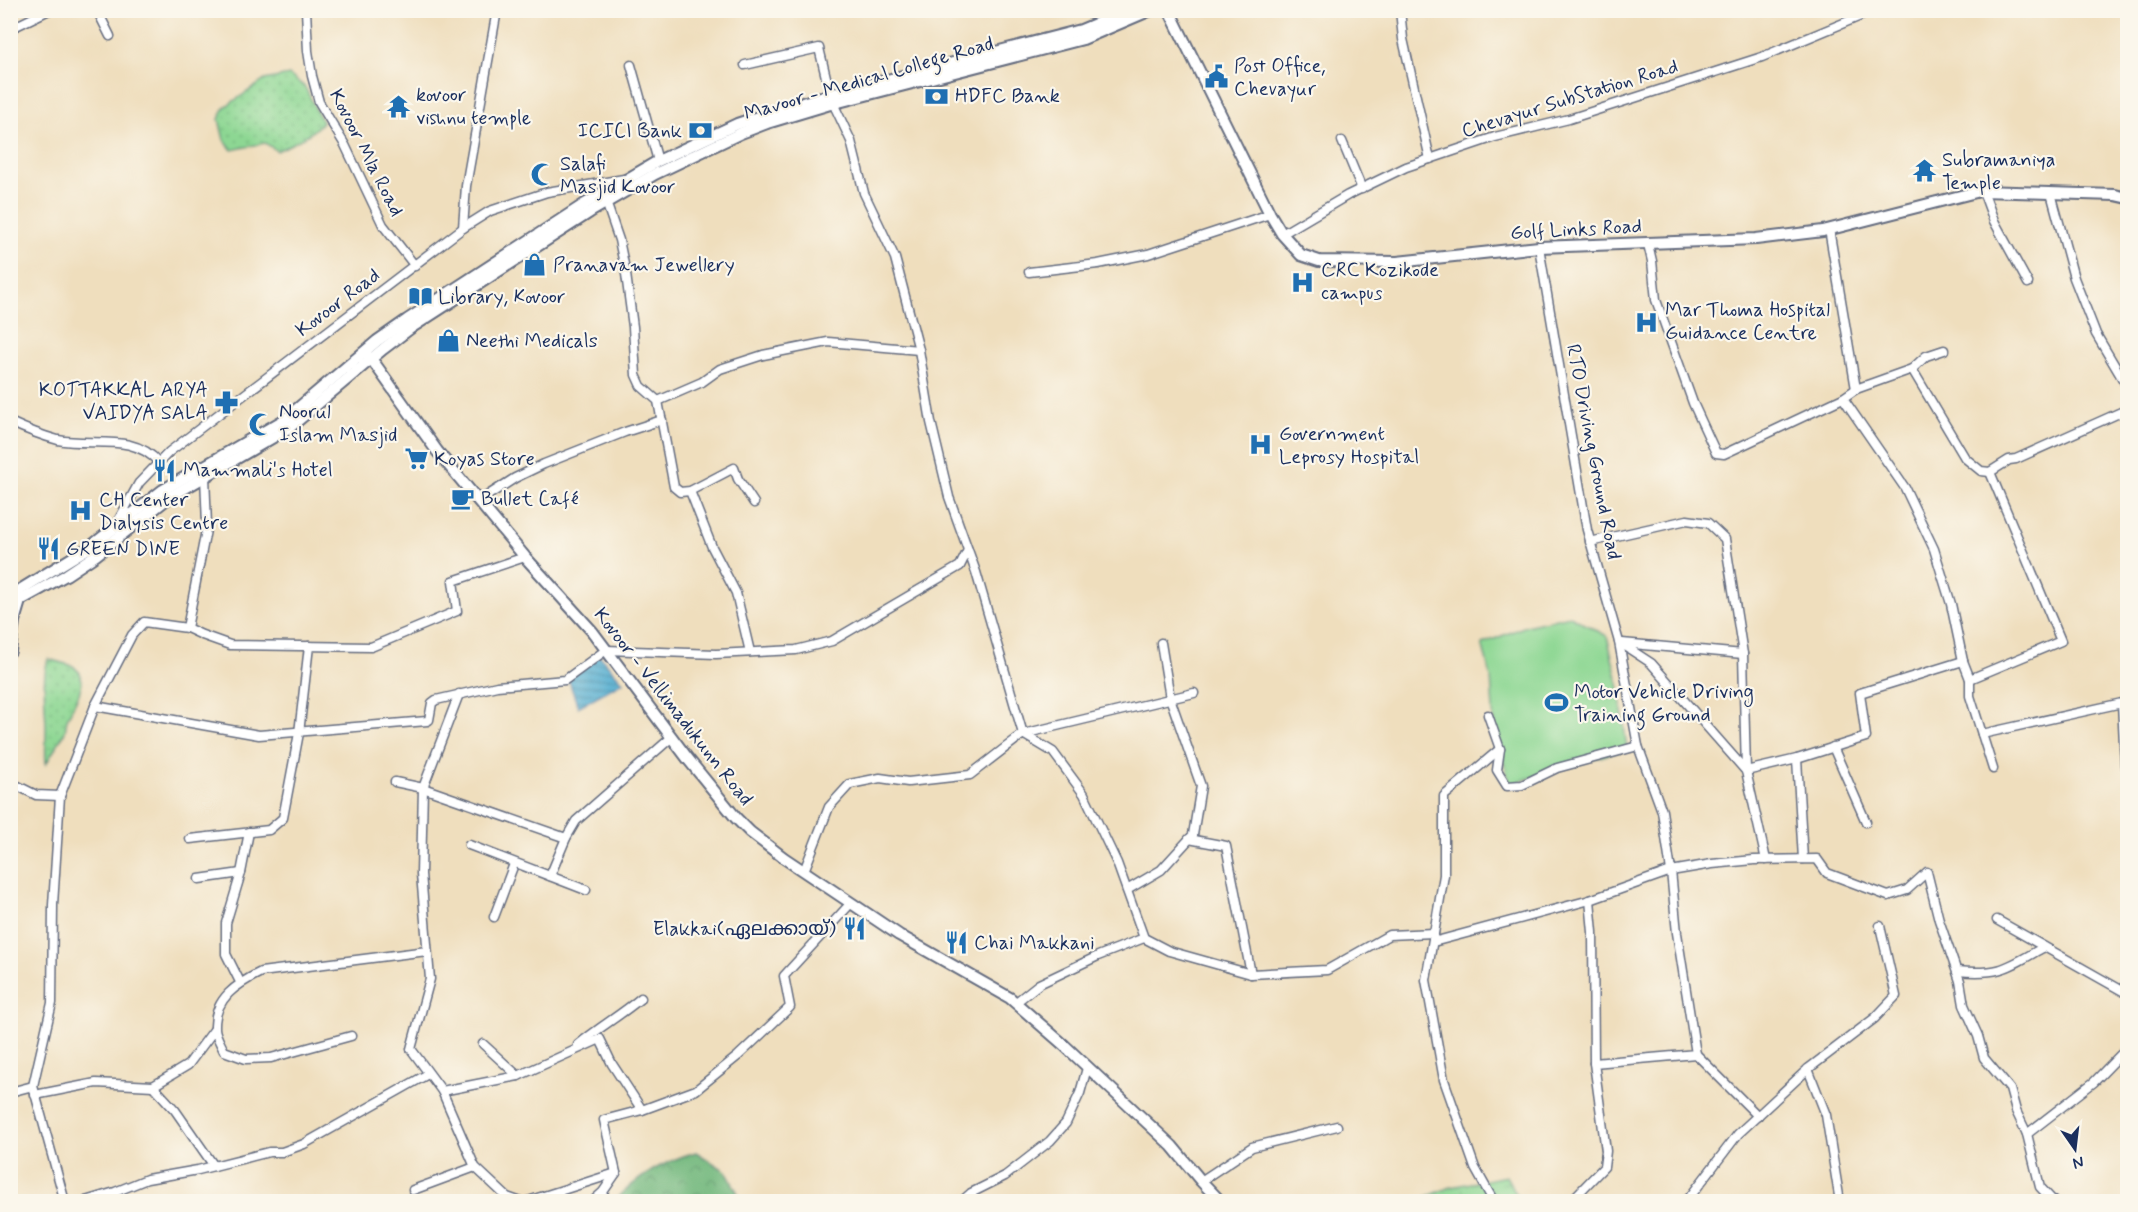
<svg xmlns="http://www.w3.org/2000/svg" width="2138" height="1212" viewBox="0 0 2138 1212" font-family="Mynerve,'Noto Sans Malayalam',sans-serif">
	<defs>
		<pattern id="forest-crowns" width="20" height="18" patternUnits="userSpaceOnUse" patternTransform="scale(1.5)"><rect width="20" height="18" fill="#72b87d"/><path d="M2 6a3 3 0 1 1 6 0M12 15a3 3 0 1 1 6 0" fill="none" stroke="#5d966a"/></pattern>
		<pattern id="wetland-marsh" width="20" height="14" patternUnits="userSpaceOnUse" patternTransform="scale(1.5)"><rect width="20" height="14" fill="#8dd793"/><path d="M1 5h8M5 5V1M11 12h8M15 12V8" fill="none" stroke="#79b981"/></pattern>
		<pattern id="park-dots" width="8" height="8" patternUnits="userSpaceOnUse" patternTransform="scale(1.5)"><rect width="8" height="8" fill="#8dd793"/><path d="M2 2h.1M6 6h.1" fill="none" stroke="#79b981" stroke-width="1.8" stroke-linecap="round"/></pattern>
		<pattern id="water-rules" width="6" height="5" patternUnits="userSpaceOnUse" patternTransform="scale(1.5)"><rect width="6" height="5" fill="#52add0"/><path d="M0 2.5h6" fill="none" stroke="#438dac"/></pattern>
	</defs>
	<rect width="100%" height="100%" fill="#fbf7ec"/>
	<filter id="ink" filterUnits="userSpaceOnUse"><feTurbulence type="fractalNoise" baseFrequency=".0167" numOctaves="2"/><feDisplacementMap in="SourceGraphic" scale="12" xChannelSelector="R" yChannelSelector="G"/><feConvolveMatrix kernelMatrix="1 2 1 2 8 2 1 2 1" color-interpolation-filters="sRGB"/></filter>
	<filter id="wash" filterUnits="userSpaceOnUse"><feTurbulence type="fractalNoise" baseFrequency=".008" numOctaves="4" result="noise"/><feDisplacementMap in="SourceGraphic" scale="24" xChannelSelector="R" yChannelSelector="G"/><feGaussianBlur stdDeviation="1.35" result="paint"/><feColorMatrix in="noise" values="0 0 0 0 0 0 0 0 0 0 0 0 0 0 0 0 0 1.4 0 .05"/><feComposite in="paint" operator="in"/></filter>
	<g filter="url(#wash)">
		<rect width="100%" height="100%" fill="#efdebd"/>
		<!-- forest -->
		<path fill="url(#forest-crowns)" stroke="#46746e" stroke-width="1.5" d="M696,1152L726,1171L742,1201H615C637,1177 664,1161 696,1152Z"/>
		<!-- wetland -->
		<polygon fill="url(#wetland-marsh)" stroke="#548378" stroke-width="1.5" points="1506,1176 1520,1201 1413,1202 1451,1187"/>
		<!-- park -->
		<g fill="url(#park-dots)" stroke="#548378" stroke-width="1.5">
			<path d="M289,75L305,87L322,122C310,136 294,143 277,151L265,143L232,150L224,140L219,119L225,107L265,80Z"/>
			<path d="M48,659L73,666L80,673L82,681L79,694L67,719L65,732L46,764C45,752 46,742 46,730C46,706 41,682 48,659Z"/>
		</g>
		<!-- pitch -->
		<polygon fill="#8dd793" stroke="#548378" stroke-width="1.5" points="1570,616 1607,636 1618,682 1627,749 1510,784 1494,728 1491,677 1482,644 1526,626"/>
		<!-- water -->
		<polygon fill="url(#water-rules)" stroke="#366e97" stroke-width="1.5" points="598,654 623,682 578,707 568,678"/>
	</g>
	<g filter="url(#ink)">
		<g fill="none" stroke-linecap="round" stroke-linejoin="round">
			<defs>
				<g id="minor">
					<polyline points="97,10 110,36"/>
					<polyline points="306,10 308,51 312,76 319,102 345,145 383,225 415,266"/>
					<polyline points="1400,10 1403,39 1430,159"/>
					<polyline points="10,29 49,10"/>
					<polyline points="631,65 658,161"/>
					<polyline points="745,65 819,48 830,94"/>
					<polyline points="833,103 851,141 864,193 895,258 919,350 931,422 949,497 976,572 1023,734 1194,693"/>
					<polyline points="1342,141 1362,189"/>
					<polyline points="1983,191 1994,221 2028,283"/>
					<polyline points="2051,193 2074,278 2096,334 2128,388"/>
					<polyline points="606,202 619,240 626,274 633,327 636,375 641,386 658,401 674,487 680,492 690,491 734,468 738,479 754,503"/>
					<polyline points="463,228 466,186 497,10"/>
					<polyline points="1829,229 1856,389 1912,369 1965,458 1981,471 1990,472 2009,460 2016,459 2128,409"/>
					<polyline points="1282,234 1348,195 1406,167 1495,137 1569,119 1762,57 1875,10"/>
					<polyline points="1648,244 1652,261 1656,300 1693,403 1716,453 1724,454 1843,398"/>
					<polyline points="1539,247 1587,530 1619,642 1638,746 1662,811 1671,871 1677,933 1696,1054 1594,1063"/>
					<polyline points="1029,272 1098,264 1148,254 1270,214"/>
					<polyline points="1912,369 1926,356 1944,350"/>
					<polyline points="1856,389 1843,398 1905,488 1934,549 1951,604 1963,661 1970,679 1970,696 1993,769"/>
					<polyline points="658,401 702,382 720,369 763,355 828,342 919,350"/>
					<path d="M10,422C25,429 43,436 58,440C93,447 133,432 159,463"/>
					<polyline points="205,476 207,525 187,628 202,635 230,645 371,647 457,611 453,581 525,557"/>
					<polyline points="690,491 712,547 736,593 750,652"/>
					<polyline points="479,501 515,478 544,464 625,432 662,420"/>
					<polyline points="117,523 139,483 169,452 463,228 490,211 547,192 624,179"/>
					<polyline points="1590,542 1687,520 1708,523 1725,539 1743,654 1746,771 1797,759 1803,859"/>
					<polyline points="1619,642 1651,663 1746,771 1766,860"/>
					<polyline points="1622,643 1743,654"/>
					<polyline points="1970,679 2061,641 1990,472"/>
					<polyline points="459,694 423,788 421,874 430,979 411,1049 442,1091 475,1167 507,1197 521,1202"/>
					<polyline points="2127,702 2122,703 2125,765 2128,766"/>
					<polyline points="95,706 259,735 427,721 429,720 432,703 436,700 497,686 565,680 606,650 716,654 796,650 832,641 960,566 968,550"/>
					<polyline points="1488,715 1500,749 1497,770 1507,786 1522,785 1557,768 1638,746"/>
					<polyline points="1982,734 2122,703"/>
					<polyline points="1833,747 1866,822"/>
					<polyline points="1797,759 1866,737 1860,693 1963,661"/>
					<polyline points="10,782 36,795 60,796 95,706 132,635 144,622 187,628"/>
					<polyline points="395,782 423,788 566,838"/>
					<polyline points="190,839 269,830 283,818 299,733 309,646"/>
					<polyline points="1189,839 1226,846 1251,974"/>
					<polyline points="469,845 586,890"/>
					<polyline points="804,871 829,807 850,784 880,778 908,782 970,775 1023,734 1053,752 1084,794 1117,863 1144,938 1169,951 1251,974 1327,970 1389,935 1434,933"/>
					<polyline points="550,876 566,838 576,821 672,737"/>
					<polyline points="199,879 241,873"/>
					<polyline points="1127,890 1161,870 1193,835 1201,786 1170,698 1161,643"/>
					<polyline points="494,917 514,864"/>
					<polyline points="1997,920 2128,994"/>
					<polyline points="1433,942 1590,900 1671,871 1712,864 1754,860 1817,859 1827,873 1888,896 1907,890 1927,872 1939,920 1960,981 1964,1005 1978,1036 1984,1058 2010,1089 2016,1111 2027,1134 2040,1187 2054,1202"/>
					<path d="M1957,971C2001,975 2007,968 2044,947"/>
					<polyline points="240,982 226,954 226,923 241,873 249,832"/>
					<polyline points="1015,1003 1039,984 1098,956 1144,938"/>
					<path d="M351,1036L271,1058L246,1059L224,1051C221,1044 215,1035 215,1028C214,998 237,984 261,972L427,951"/>
					<polyline points="483,1044 518,1076 600,1039 612,1064 642,1110"/>
					<path d="M578,1045C598,1028 621,1015 641,998"/>
					<polyline points="1696,1054 1758,1116"/>
					<polyline points="1808,1069 1826,1115 1840,1202"/>
					<polyline points="33,1086 52,1003 53,905 60,796"/>
					<polyline points="153,1086 175,1110 214,1166"/>
					<polyline points="442,1091 518,1076"/>
					<polyline points="10,1092 33,1086 65,1202"/>
					<polyline points="35,1095 96,1083 153,1086 188,1065 214,1030"/>
					<polyline points="2027,1134 2094,1082 2128,1047"/>
					<polyline points="1201,1181 1252,1147 1337,1126"/>
					<polyline points="413,1190 475,1167"/>
					<polyline points="82,1202 115,1192 147,1179 198,1170 269,1152 282,1152 304,1144 428,1074"/>
					<polyline points="525,1202 616,1173"/>
					<polyline points="592,1202 603,1192 616,1173 604,1120 642,1110 696,1090 738,1056 790,1007 784,976 851,903"/>
					<polyline points="961,1202 971,1193 1005,1176 1050,1141 1066,1123 1080,1093 1087,1068"/>
					<polyline points="1494,1202 1475,1168 1444,1080 1426,980 1444,875 1444,796 1500,749"/>
					<polyline points="1570,1202 1604,1167 1606,1151 1594,1063 1593,932 1590,900"/>
					<polyline points="1686,1202 1738,1134 1808,1069 1875,1018 1896,996 1880,926"/>
				</g>
				<g id="tertiary">
					<polyline points="365,353 375,364 437,451 525,557 592,631 688,759 736,818 750,832 784,858 899,935 1010,998 1064,1045 1172,1146 1201,1181 1221,1202"/>
					<polyline points="10,651 14,621 20,601"/>
				</g>
				<g id="secondary">
					<polyline points="1169,10 1270,214 1282,234 1301,255 1319,261 1397,262 1539,247 1756,239 1823,231 1980,191 2115,195 2128,198"/>
					<polyline points="10,596 90,547 163,490 284,420 377,341 407,320 585,204 658,161 737,124 764,115 825,96 1081,30 1129,10"/>
					<polyline points="10,606 66,575 96,555 168,498 289,428 383,349 412,327 590,212 655,174 741,133 767,123 827,105 1083,39 1151,10"/>
				</g>
			</defs>
			<!-- minor casing -->
			<use href="#minor" stroke="#656c7f" stroke-width="11"/>
			<!-- tertiary casing -->
			<use href="#tertiary" stroke="#656c7f" stroke-width="14"/>
			<!-- secondary casing -->
			<use href="#secondary" stroke="#656c7f" stroke-width="14"/>
			<!-- minor -->
			<use href="#minor" stroke="#fff" stroke-width="8"/>
			<!-- tertiary -->
			<use href="#tertiary" stroke="#fff" stroke-width="10"/>
			<!-- secondary -->
			<use href="#secondary" stroke="#fff" stroke-width="10"/>
		</g>
	</g>
	<!-- icons -->
	<defs>
		<symbol id="civic-bare" viewBox="-9 -9 18 18"><path d="M-.6-6.5H3V-4.5H.6V-3L4-1V1h2V6H-6V1h2V-1L-.6-3ZM-1.2 2.5V6h2.4V2.5Z" fill="#1f6fb2" stroke="#fbf7ec" stroke-width="2.5" paint-order="stroke"/></symbol>
		<symbol id="bank-bare" viewBox="-9 -9 18 18"><path d="M-6-4H6V4H-6ZM0-2.3a2.3 2.3 0 1 0 0 4.6a2.3 2.3 0 1 0 0-4.6Z" fill="#1f6fb2" stroke="#fbf7ec" stroke-width="2.5" paint-order="stroke"/></symbol>
		<symbol id="temple-bare" viewBox="-9 -9 18 18"><path d="M0-6L5-2H3V0L6.5 2.5H4V6H1.5V3h-3V6H-4V2.5H-6.5L-3 0V-2H-5Z" fill="#1f6fb2" stroke="#fbf7ec" stroke-width="2.5" paint-order="stroke"/></symbol>
		<symbol id="mosque-bare" viewBox="-9 -9 18 18"><path d="M3.5-4.9A6 6 0 1 0 3.5 4.9A5 5 0 1 1 3.5-4.9Z" fill="#1f6fb2" stroke="#fbf7ec" stroke-width="2.5" paint-order="stroke"/></symbol>
		<symbol id="shop-bare" viewBox="-9 -9 18 18"><path d="M-5-2.5h2.3a2.7 3.5 0 0 1 5.4 0H5L5.5 6h-11ZM-1.5-2.5h3a1.5 2.3 0 0 0-3 0Z" fill="#1f6fb2" stroke="#fbf7ec" stroke-width="2.5" paint-order="stroke"/></symbol>
		<symbol id="hospital-bare" viewBox="-9 -9 18 18"><path d="M-5-5h3v3.5h4V-5h3V5h-3V1.5h-4V5h-3Z" fill="#1f6fb2" stroke="#fbf7ec" stroke-width="2.5" paint-order="stroke"/></symbol>
		<symbol id="library-bare" viewBox="-9 -9 18 18"><path d="M-6-4Q-3-5.5-.7-3.5V5Q-3 3-6 4ZM6-4Q3-5.5 .7-3.5V5Q3 3 6 4Z" fill="#1f6fb2" stroke="#fbf7ec" stroke-width="2.5" paint-order="stroke"/></symbol>
		<symbol id="pharmacy-bare" viewBox="-9 -9 18 18"><path d="M-2-6h4v4h4v4h-4v4h-4v-4h-4v-4h4Z" fill="#1f6fb2" stroke="#fbf7ec" stroke-width="2.5" paint-order="stroke"/></symbol>
		<symbol id="supermarket-bare" viewBox="-9 -9 18 18"><path d="M-6-5.5h2.5l.6 2H6L4.5 2H-2.5L-4.4-4H-6ZM-1.5 3.2a1.3 1.3 0 1 0 .1 0ZM3 3.2a1.3 1.3 0 1 0 .1 0Z" fill="#1f6fb2" stroke="#fbf7ec" stroke-width="2.5" paint-order="stroke"/></symbol>
		<symbol id="restaurant-bare" viewBox="-9 -9 18 18"><path d="M-5-6h1v4h1v-4h1v4h1v-4h1v5L-1.5 .5V6h-2V.5L-5-1ZM5-6V6H3V1.5H1.5Q1.5-4 5-6Z" fill="#1f6fb2" stroke="#fbf7ec" stroke-width="2.5" paint-order="stroke"/></symbol>
		<symbol id="cafe-bare" viewBox="-9 -9 18 18"><path d="M-5.5-4.5H6V0H3Q3 3.5 0 3.5H-2.5Q-5.5 3.5-5.5 0ZM3-3.2v2h1.7v-2ZM-6 4.5H4V6H-6Z" fill="#1f6fb2" stroke="#fbf7ec" stroke-width="2.5" paint-order="stroke"/></symbol>
		<symbol id="stadium-bare" viewBox="-9 -9 18 18"><path d="M0-5a6.5 5 0 1 0 0 10a6.5 5 0 1 0 0-10ZM-3.5-1.8h7v3.6h-7Z" fill="#1f6fb2" stroke="#fbf7ec" stroke-width="2.5" paint-order="stroke"/></symbol>
	</defs>
	<g fill-rule="evenodd">
		<use href="#civic-bare" x="1200" y="60" width="33" height="33"/>
		<use href="#bank-bare" x="920" y="80" width="33" height="33"/>
		<use href="#temple-bare" x="382" y="90" width="33" height="33"/>
		<use href="#bank-bare" x="684" y="114" width="33" height="33"/>
		<use href="#temple-bare" x="1908" y="154" width="33" height="33"/>
		<use href="#mosque-bare" x="526" y="158" width="33" height="33"/>
		<use href="#shop-bare" x="518" y="248" width="33" height="33"/>
		<use href="#hospital-bare" x="1286" y="266" width="33" height="33"/>
		<use href="#library-bare" x="404" y="280" width="33" height="33"/>
		<use href="#hospital-bare" x="1630" y="306" width="33" height="33"/>
		<use href="#shop-bare" x="432" y="324" width="33" height="33"/>
		<use href="#pharmacy-bare" x="210" y="386" width="33" height="33"/>
		<use href="#mosque-bare" x="244" y="408" width="33" height="33"/>
		<use href="#hospital-bare" x="1244" y="428" width="33" height="33"/>
		<use href="#supermarket-bare" x="400" y="442" width="33" height="33"/>
		<use href="#restaurant-bare" x="148" y="454" width="33" height="33"/>
		<use href="#cafe-bare" x="446" y="482" width="33" height="33"/>
		<use href="#hospital-bare" x="64" y="494" width="33" height="33"/>
		<use href="#restaurant-bare" x="32" y="532" width="33" height="33"/>
		<use href="#stadium-bare" x="1540" y="686" width="33" height="33"/>
		<use href="#restaurant-bare" x="838" y="912" width="33" height="33"/>
		<use href="#restaurant-bare" x="940" y="926" width="33" height="33"/>
	</g>
	<g text-anchor="middle" dominant-baseline="central" stroke-width="4.5" stroke-linejoin="round" paint-order="stroke">
		<!-- poi labels -->
		<g font-size="20" fill="#1b2f5e" stroke="#fbf7ec" text-anchor="start">
			<text x="1234" y="66">Post Office,<tspan x="1234" dy="23">Chevayur</tspan></text>
			<text x="416" y="95">kovoor<tspan x="416" dy="23">vishnu temple</tspan></text>
			<text x="955" y="96">HDFC Bank</text>
			<text x="682" y="131" text-anchor="end">ICICI Bank</text>
			<text x="1942" y="160">Subramaniya<tspan x="1942" dy="23">Temple</tspan></text>
			<text x="560" y="164">Salafi<tspan x="560" dy="23">Masjid Kovoor</tspan></text>
			<text x="553" y="265">Pranavam Jewellery</text>
			<text x="1321" y="270">CRC Kozikode<tspan x="1321" dy="23">campus</tspan></text>
			<text x="438" y="297">Library, Kovoor</text>
			<text x="1665" y="310">Mar Thoma Hospital<tspan x="1665" dy="23">Guidance Centre</tspan></text>
			<text x="466" y="341">Neethi Medicals</text>
			<text x="208" y="390" text-anchor="end">KOTTAKKAL ARYA<tspan x="208" dy="23">VAIDYA SALA</tspan></text>
			<text x="279" y="412">Noorul<tspan x="279" dy="23">Islam Masjid</tspan></text>
			<text x="1279" y="434">Government<tspan x="1279" dy="23">Leprosy Hospital</tspan></text>
			<text x="434" y="459">Koyas Store</text>
			<text x="183" y="470">Mammali's Hotel</text>
			<text x="481" y="499">Bullet Café</text>
			<text x="99" y="500">CH Center<tspan x="99" dy="23">Dialysis Centre</tspan></text>
			<text x="66" y="549">GREEN DINE</text>
			<text x="1574" y="692">Motor Vehicle Driving<tspan x="1574" dy="23">Training Ground</tspan></text>
			<text x="836" y="929" text-anchor="end">Elakkai(ഏലക്കായ്)</text>
			<text x="974" y="943">Chai Makkani</text>
		</g>
		<!-- street labels -->
		<g font-size="20" fill="#1b2f5e" stroke="#fbf7ec">
			<text transform="translate(869 79) rotate(-16)">Mavoor - Medical College Road</text>
			<text transform="translate(1570 99) rotate(-17)">Chevayur SubStation Road</text>
			<text transform="translate(366 153) rotate(63)">Kovoor Mla Road</text>
			<text transform="translate(1576 230) rotate(-3)">Golf Links Road</text>
			<text transform="translate(338 303) rotate(-37)">Kovoor Road</text>
			<text transform="translate(1593 452) rotate(79)">RTO Driving Ground Road</text>
			<text transform="translate(673 707) rotate(52)">Kovoor - Vellimadukunn Road</text>
		</g>
	</g>
	<!-- margin -->
	<rect width="2138" height="1212" fill="none" stroke="#fbf7ec" stroke-width="36"/>
	<!-- north arrow -->
	<g transform="translate(2075 1149) rotate(166)" stroke="#fbf7ec" stroke-width="4.5" paint-order="stroke">
	<path d="M0-4.5L10 22L0 15L-10 22Z" fill="#1b2f5e"/>
	<text y="-9" font-size="16" font-weight="bold" text-anchor="middle" fill="#1b2f5e">N</text>
	</g>
</svg>
